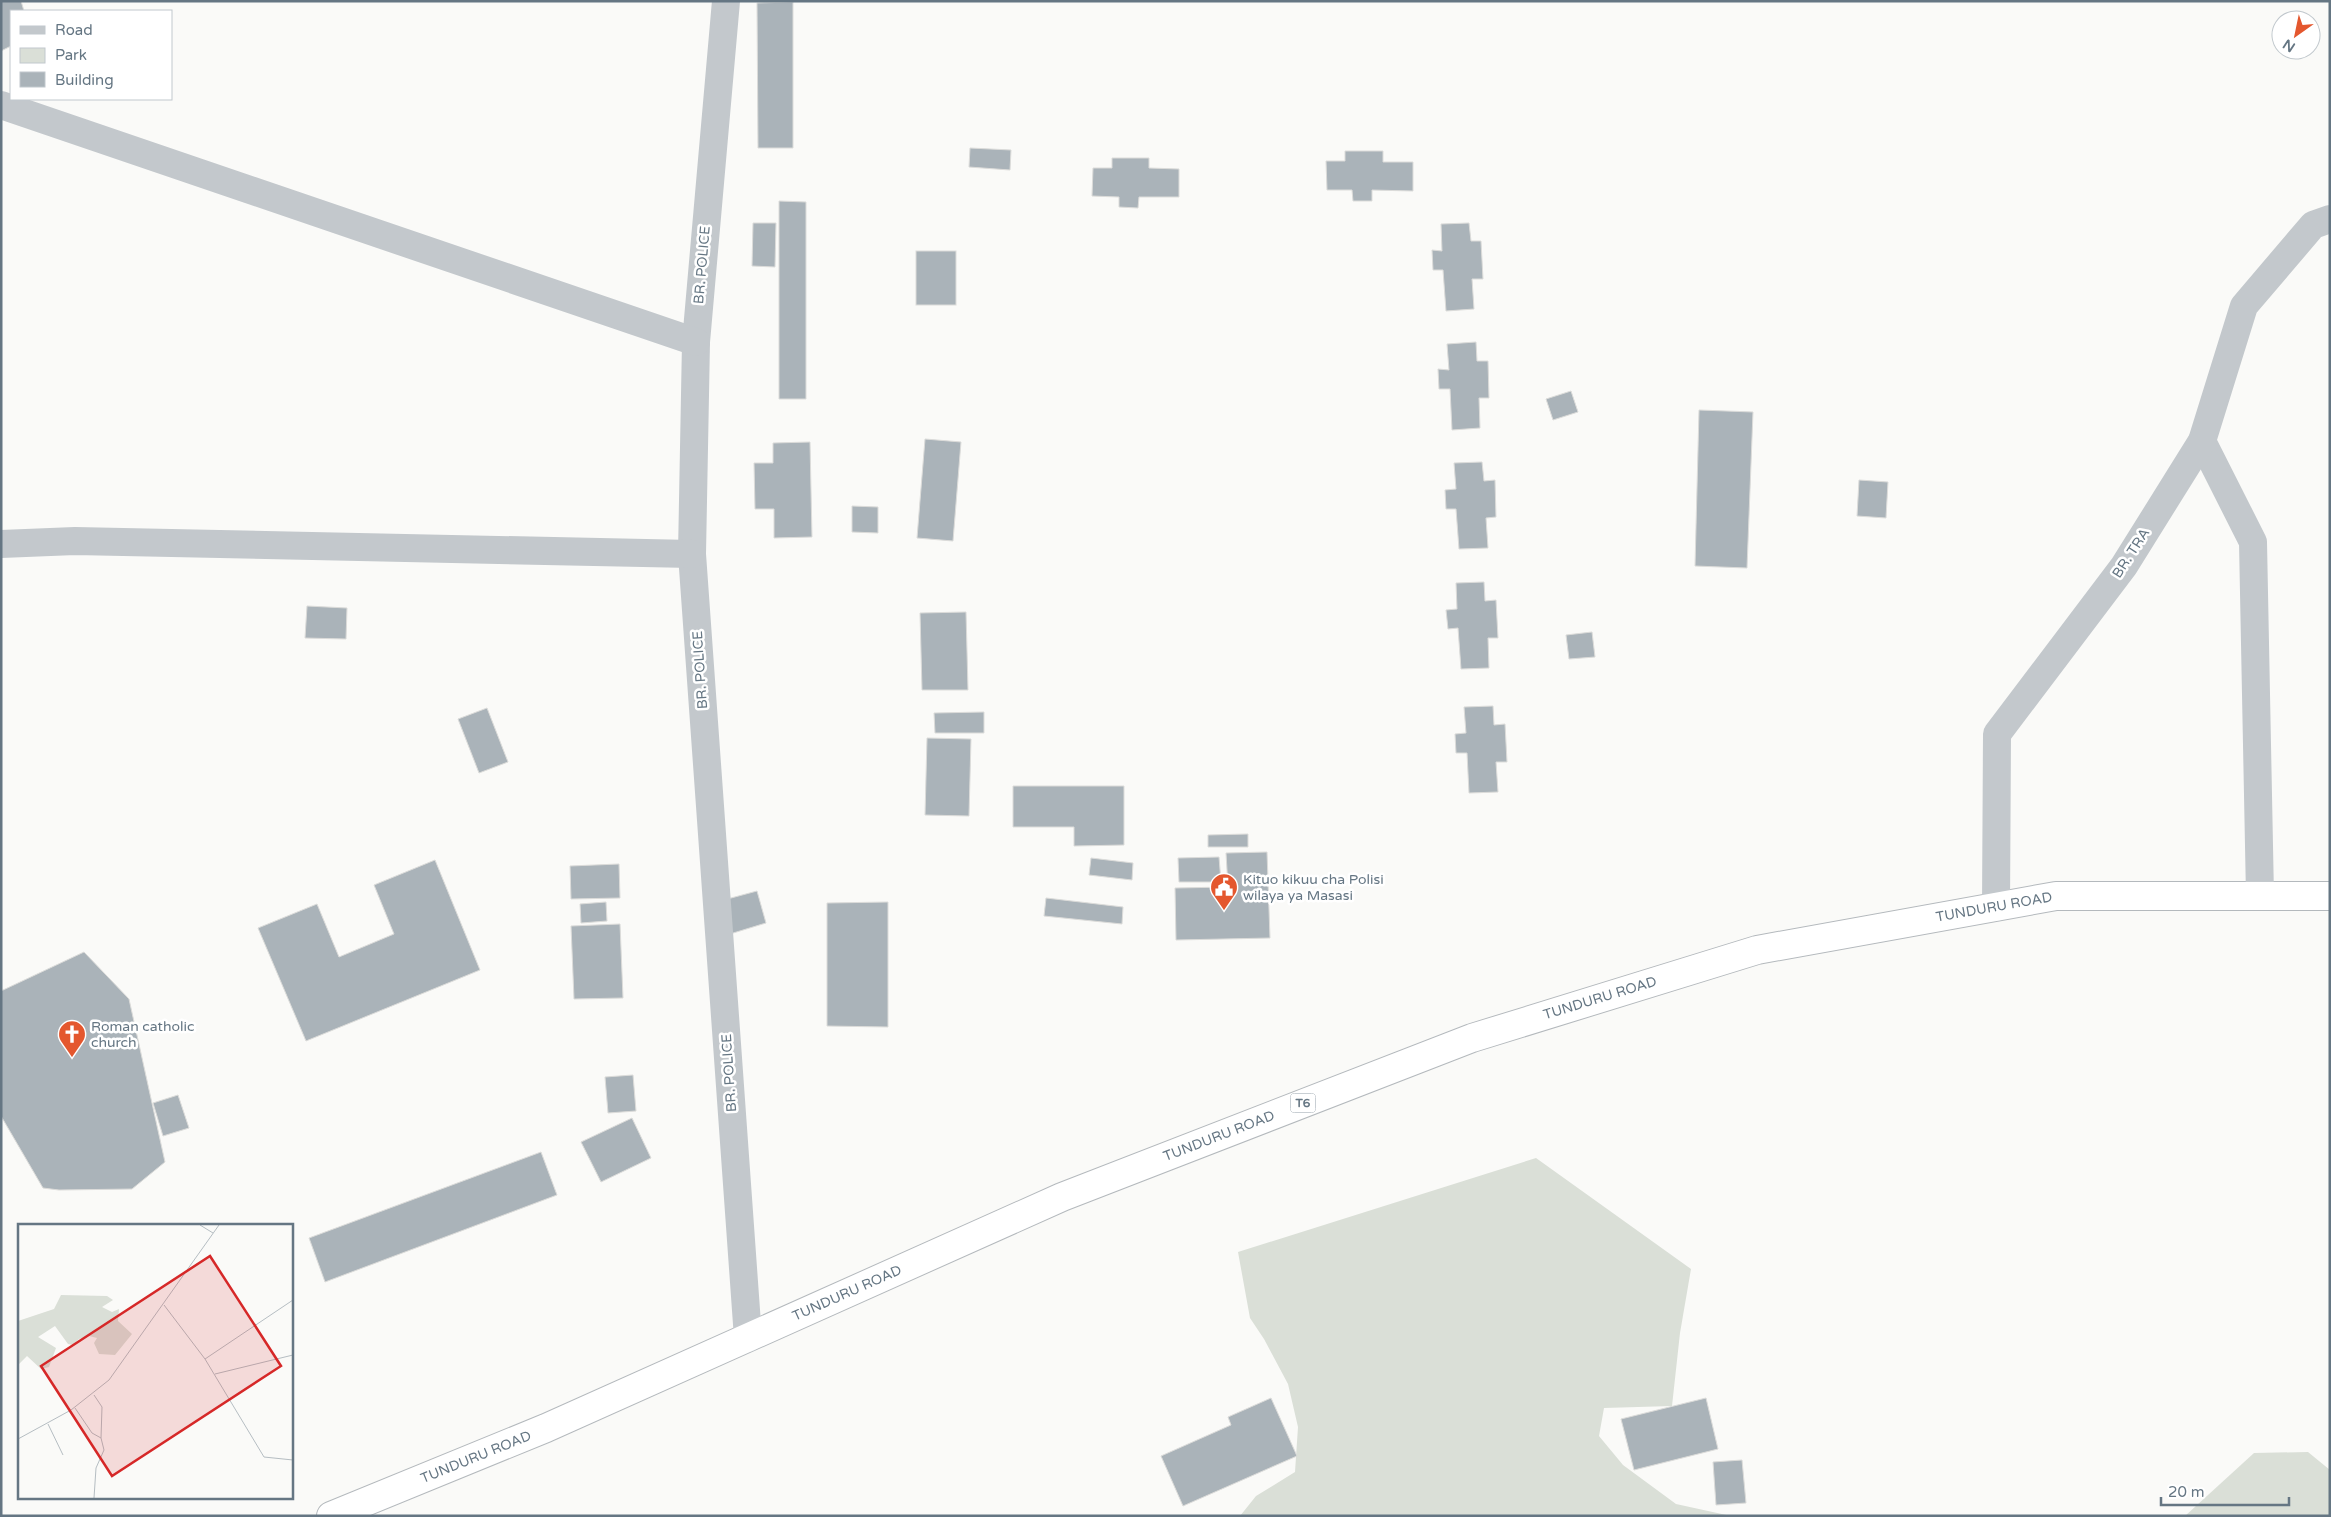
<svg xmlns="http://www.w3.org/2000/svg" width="2331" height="1517" font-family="'Varela Round',sans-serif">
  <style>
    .green { fill: #dadfd7 }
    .building { fill: #aab3b9; stroke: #dcdcda }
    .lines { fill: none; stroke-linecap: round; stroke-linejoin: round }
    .highway-casing { stroke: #b4b9bd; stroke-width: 30 }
    .street { stroke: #c3c8cc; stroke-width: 28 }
    .highway { stroke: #fff; stroke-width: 28 }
    .labels { text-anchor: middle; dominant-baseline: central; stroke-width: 5; stroke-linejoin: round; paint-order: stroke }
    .shield { fill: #fff; stroke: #939fa8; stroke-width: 1 }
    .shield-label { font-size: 12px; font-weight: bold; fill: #657683 }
    .street-label { font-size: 14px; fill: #657683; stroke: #fff }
    .poi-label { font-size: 14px; fill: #657683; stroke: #fff; text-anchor: start }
    .inset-road { fill: none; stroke: #b5bdc2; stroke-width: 1 }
    .view { fill: #d62828; fill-opacity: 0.15; stroke: #d62828; stroke-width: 2.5 }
    .inset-edge { fill: none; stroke: #657683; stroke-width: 2.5 }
  </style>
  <rect width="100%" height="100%" fill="#fafaf8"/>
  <g class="green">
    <path d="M1536 1158 1691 1269 1680 1333 1672 1406 1604 1408 1599 1436 1623 1465 1676 1504 1731 1516H1240L1256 1496 1295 1472 1298 1427 1288 1384 1264 1339 1250 1318 1238 1252Z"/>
    <path d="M2308 1452 2330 1470V1516H2185L2254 1453Z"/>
  </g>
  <g class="building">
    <path d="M1 1H21L24 11H11V46L1 51Z"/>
    <path d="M793 2V148H758L757 3Z"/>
    <path d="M970 148 1011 150 1010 170 969 167Z"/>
    <path d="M1345 151H1383V162H1413V191L1372 190V201H1353L1352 190H1327L1326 161H1345Z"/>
    <path d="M1112 158H1149V168L1179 169V197H1139L1138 208 1119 207V197L1092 196 1093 168H1112Z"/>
    <path d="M779 201 806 202V399H779Z"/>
    <path d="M753 223H776L775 267 752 266Z"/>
    <path d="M1469 223 1471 241H1481L1483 279H1472L1474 309 1446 311 1443 270H1433L1432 250 1442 251 1441 224Z"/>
    <rect x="916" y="251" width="40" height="54"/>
    <path d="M1476 342 1477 361H1488L1489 398H1479L1480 428 1452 430 1450 389H1439L1438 369 1449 370 1447 344Z"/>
    <path d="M1571 391 1578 412 1553 420 1546 399Z"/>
    <path d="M1699 410 1753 412 1747 568 1695 566Z"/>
    <path d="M925 439 961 442 953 541 917 538Z"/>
    <path d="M810 442 812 537 774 538V509H755L754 463H773V443Z"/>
    <path d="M1482 462 1484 481 1495 480 1496 517 1486 518 1488 548 1459 549 1456 509H1446L1445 490 1456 489 1454 463Z"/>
    <path d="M1859 480 1888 482 1886 518 1857 516Z"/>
    <path d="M852 506 878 507V533L852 532Z"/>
    <path d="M1484 582 1485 601 1496 600 1498 638H1488L1489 668 1461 669 1458 628 1448 629 1446 610 1457 609 1456 583Z"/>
    <path d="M307 606 347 608 346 639 305 638Z"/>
    <path d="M966 612 968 690H922L920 613Z"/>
    <path d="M1592 632 1595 657 1569 659 1566 635Z"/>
    <path d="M1493 706 1494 725 1505 724 1507 762H1496L1498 792 1469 793 1467 753H1456L1455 734 1466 733 1464 707Z"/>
    <path d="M487 708 508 762 479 773 458 719Z"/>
    <path d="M984 712V733H935L934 713Z"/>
    <path d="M927 738 971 739 969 816 925 815Z"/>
    <path d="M1013 786H1124V845L1074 846V827H1013Z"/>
    <path d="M1248 834V847H1208V835Z"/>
    <path d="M1267 852 1270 938 1176 940 1175 888 1228 887 1226 853Z"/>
    <path d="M1219 857 1221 882H1179L1178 858Z"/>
    <path d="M1091 858 1133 863 1132 880 1089 875Z"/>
    <path d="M435 860 480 970 306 1041 258 928 317 904 339 957 394 934 374 885Z"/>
    <path d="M619 864 620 898 571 899 570 866Z"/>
    <path d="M757 891 766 923 730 934 720 901Z"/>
    <path d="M1046 898 1123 907 1122 924 1044 916Z"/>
    <path d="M606 902 607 921 581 923 580 904Z"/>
    <path d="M888 902V1027L827 1026V903Z"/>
    <path d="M620 924 623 998 574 999 571 926Z"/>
    <path d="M84 952 129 999 165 1162 132 1189 59 1190 43 1188 1 1116V991Z"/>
    <path d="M633 1075 636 1111 608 1113 605 1077Z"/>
    <path d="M178 1095 189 1128 163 1136 153 1103Z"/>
    <path d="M632 1118 651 1158 601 1182 581 1142Z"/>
    <path d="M541 1152 557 1195 325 1282 309 1238Z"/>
    <path d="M1271 1398 1297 1456 1183 1506 1161 1456 1231 1425 1228 1417Z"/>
    <path d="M1706 1398 1718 1449 1634 1470 1621 1419Z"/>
    <path d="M1742 1460 1746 1503 1716 1505 1713 1462Z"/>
  </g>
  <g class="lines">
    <g class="highway-casing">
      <path id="highway" d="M331 1516 546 1428 1062 1197 1472 1038 1757 950 2056 896H2330"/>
    </g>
    <g class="street">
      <path d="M726 1 696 342 692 554 748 1338"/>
      <path d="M1 105 696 342"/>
      <path d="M2202 441 2253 542 2260 896"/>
      <path d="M1 544 75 541 692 554"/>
      <path d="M1996 907 1997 734 2124 566 2202 441 2244 306 2313 225 2330 219"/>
    </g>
    <use href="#highway" class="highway"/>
  </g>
  <defs>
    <g id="civic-pin" transform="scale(1.4375)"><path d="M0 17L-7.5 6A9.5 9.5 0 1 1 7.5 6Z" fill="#e4572e" stroke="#fff"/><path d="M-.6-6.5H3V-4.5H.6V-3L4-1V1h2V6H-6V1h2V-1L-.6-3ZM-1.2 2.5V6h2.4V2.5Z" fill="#fff"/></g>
    <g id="church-pin" transform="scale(1.4375)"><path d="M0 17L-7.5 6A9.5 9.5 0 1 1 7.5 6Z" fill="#e4572e" stroke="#fff"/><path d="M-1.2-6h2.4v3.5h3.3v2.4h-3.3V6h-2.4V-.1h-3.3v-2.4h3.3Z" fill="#fff"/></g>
  </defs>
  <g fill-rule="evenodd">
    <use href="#civic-pin" x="1224" y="887"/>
    <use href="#church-pin" x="72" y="1034"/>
  </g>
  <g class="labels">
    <rect class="shield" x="1290.5" y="1093.5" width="25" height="19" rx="4"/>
    <g class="shield-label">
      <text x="1303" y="1103">T6</text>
    </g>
    <g class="street-label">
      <text transform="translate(702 265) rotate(-85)">BR. POLICE</text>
      <text transform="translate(2131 553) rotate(-57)">BR. TRA</text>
      <text transform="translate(700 670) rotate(-94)">BR. POLICE</text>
      <text transform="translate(1994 907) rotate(-10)">TUNDURU ROAD</text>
      <text transform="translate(1600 998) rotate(-17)">TUNDURU ROAD</text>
      <text transform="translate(729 1073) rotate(-94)">BR. POLICE</text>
      <text transform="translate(1219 1136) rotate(-21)">TUNDURU ROAD</text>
      <text transform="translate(847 1293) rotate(-24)">TUNDURU ROAD</text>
      <text transform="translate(476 1457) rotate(-22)">TUNDURU ROAD</text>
    </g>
    <g class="poi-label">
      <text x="1243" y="879">Kituo kikuu cha Polisi<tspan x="1243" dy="16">wilaya ya Masasi</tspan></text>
      <text x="91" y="1026">Roman catholic<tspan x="91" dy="16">church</tspan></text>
    </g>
  </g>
  <g transform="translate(18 1224)">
    <rect width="275" height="275" fill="#fafaf8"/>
    <path d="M43 71 89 72 95 76 84 83 94 88 101 85 100 97 114 110 97 131 81 130 76 119 79 114 71 112 61 115 55 121 50 120 37 102 20 113 38 124 31 143 23 145 9 132 0 141V97L36 85Z" fill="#dadfd7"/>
    <path class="inset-road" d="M182 1 195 9M146 81 187 135 246 233 275 236M187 135 275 76M197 150 275 131M57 184 74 209 83 214M30 200 45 231M0 215 53 186 91 156 201 1M76 274 78 244 86 226 83 214 84 183 76 171"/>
    <path class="view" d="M192 32 263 142 94 252 23 142Z"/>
    <rect width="275" height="275" class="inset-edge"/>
  </g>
  <rect width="2331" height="1517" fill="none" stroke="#657683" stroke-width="5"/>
  <rect x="10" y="10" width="162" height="90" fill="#ffffff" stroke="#c1c8cd"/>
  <rect x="20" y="26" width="25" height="8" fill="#c3c8cc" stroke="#c1c8cd"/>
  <text x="55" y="35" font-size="15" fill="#657683">Road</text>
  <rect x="20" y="48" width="25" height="15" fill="#dadfd7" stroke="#c1c8cd"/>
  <text x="55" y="60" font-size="15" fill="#657683">Park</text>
  <rect x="20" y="72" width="25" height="15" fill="#aab3b9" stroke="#c1c8cd"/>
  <text x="55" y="85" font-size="15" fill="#657683">Building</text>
  <g transform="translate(2296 35) rotate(213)"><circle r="24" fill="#ffffff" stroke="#c1c8cd"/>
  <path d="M0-4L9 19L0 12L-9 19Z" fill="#e4572e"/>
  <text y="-8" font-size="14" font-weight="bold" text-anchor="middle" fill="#657683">N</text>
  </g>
  <path d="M2161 1497v8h128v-8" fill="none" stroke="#657683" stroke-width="2.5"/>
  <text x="2168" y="1497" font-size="15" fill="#657683" stroke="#ffffff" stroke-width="4" paint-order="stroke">20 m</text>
</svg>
